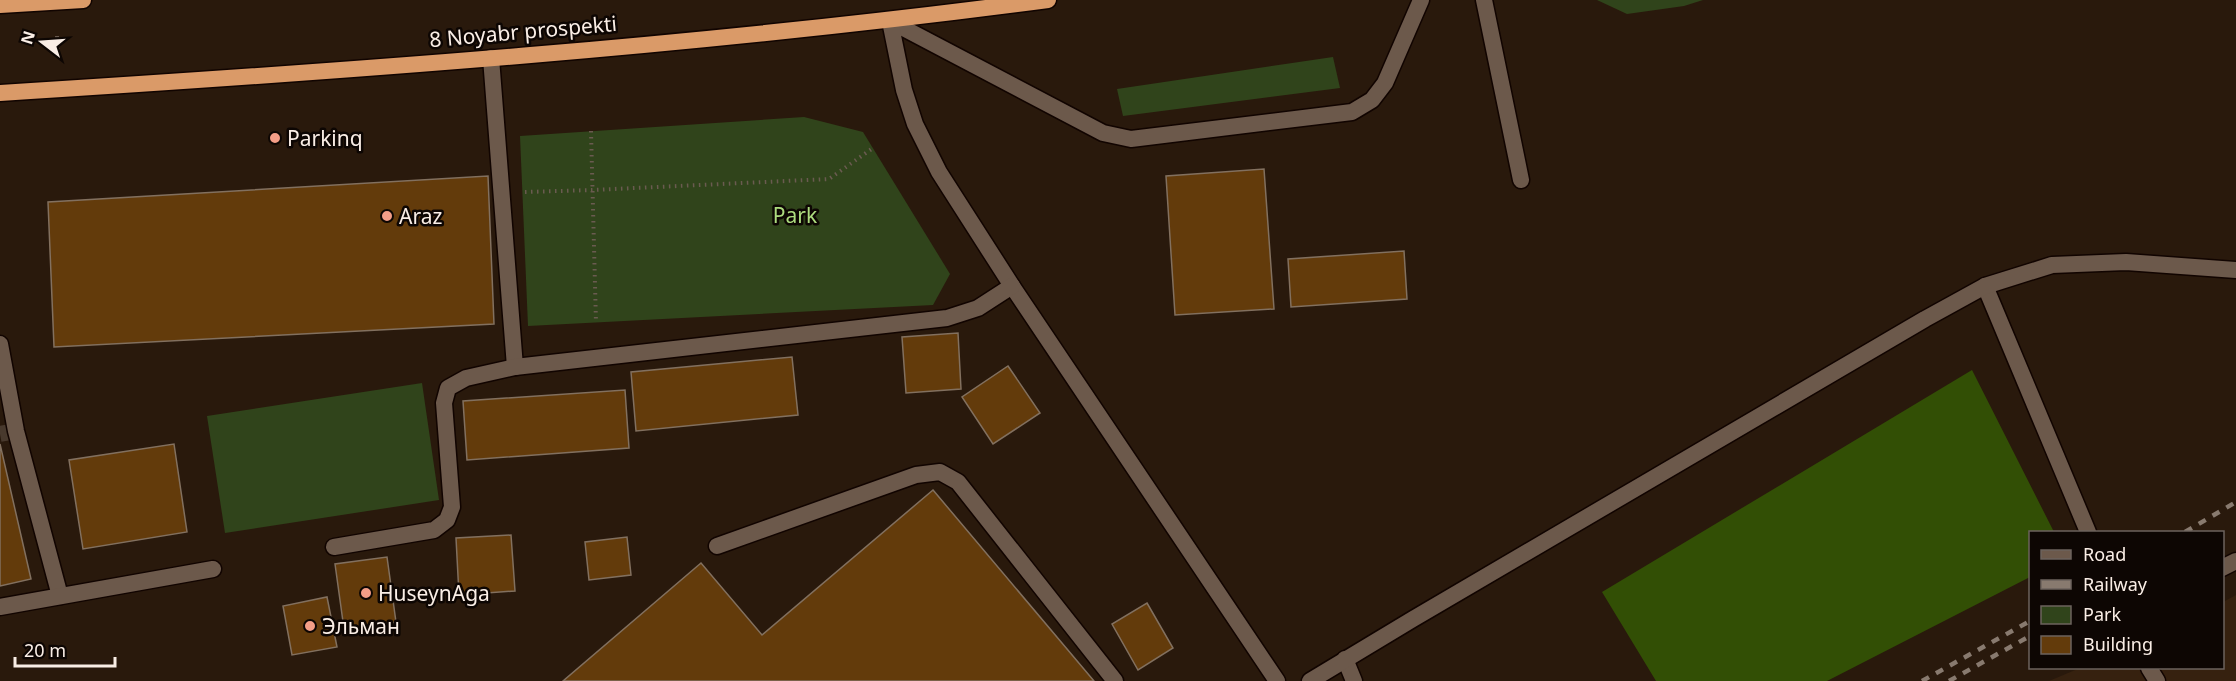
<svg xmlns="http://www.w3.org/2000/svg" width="2236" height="681" font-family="'Noto Sans',sans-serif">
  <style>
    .built { fill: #36210f }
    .green { fill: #30441b }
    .forest { fill: #324f05 }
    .building { fill: #633b0b; stroke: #82705f; stroke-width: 1.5 }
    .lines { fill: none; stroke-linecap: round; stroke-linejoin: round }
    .minor-tunnel { stroke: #48392d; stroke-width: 16; stroke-dasharray: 16 8; stroke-linecap: butt }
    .service-casing { stroke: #110400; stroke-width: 19 }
    .minor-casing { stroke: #110400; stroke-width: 19 }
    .trunk-casing { stroke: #110400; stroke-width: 19 }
    .path { stroke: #6a5b50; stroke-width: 4; stroke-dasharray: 1.5 4.5; stroke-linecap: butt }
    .service { stroke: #6c594b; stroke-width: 16 }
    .minor { stroke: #6c594b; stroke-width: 16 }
    .trunk { stroke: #da9a68; stroke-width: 16 }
    .rail { stroke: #887a6f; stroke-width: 4.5; stroke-dasharray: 8 8; stroke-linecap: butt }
    .poi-dot { fill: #f49e87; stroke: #0d0603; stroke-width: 2 }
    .labels { text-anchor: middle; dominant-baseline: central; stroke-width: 5; stroke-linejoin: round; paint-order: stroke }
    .street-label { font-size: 21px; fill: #faeee6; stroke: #0d0603 }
    .poi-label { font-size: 21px; fill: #faeee6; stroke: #0d0603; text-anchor: start }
    .park-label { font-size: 21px; fill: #addc7e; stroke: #0d0603 }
  </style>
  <rect width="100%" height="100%" fill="#29190c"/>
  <path class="built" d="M2236 595V681H2049L2080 668H2222L2223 602Z"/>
  <g class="green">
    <path d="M1597 0H1703L1684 6 1627 14Z"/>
    <path d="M1333 57 1340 88 1123 116 1117 89Z"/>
    <path d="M804 117 863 132 950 274 933 305 528 326 520 136Z"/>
    <path d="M422 383 439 500 225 533 207 416Z"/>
  </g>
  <path class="forest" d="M1972 370 2054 532H2030V577L1827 681H1656L1602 592Z"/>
  <g class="building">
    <path d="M1264 169 1274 309 1175 315 1166 176Z"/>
    <path d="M488 176 494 324 54 347 48 202Z"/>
    <path d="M1404 251 1407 299 1291 307 1288 259Z"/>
    <path d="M958 333 961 389 906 393 902 337Z"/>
    <path d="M792 357 798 415 636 431 631 372Z"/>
    <path d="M1008 366 1040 413 993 444 962 397Z"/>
    <path d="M625 390 629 448 467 460 463 401Z"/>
    <path d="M0 444 31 579 0 586Z"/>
    <path d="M174 444 187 532 83 549 69 460Z"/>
    <path d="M933 490 1094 681H563L701 563 762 635Z"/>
    <path d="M511 535 515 591 459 595 456 538Z"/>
    <path d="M627 537 631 575 589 580 585 542Z"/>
    <path d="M387 557 396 622 344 629 335 564Z"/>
    <path d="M327 597 337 647 292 655 283 606Z"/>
    <path d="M1147 603 1173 648 1138 670 1112 624Z"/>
  </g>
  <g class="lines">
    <path class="minor-tunnel" d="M0 434 16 431"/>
    <g class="service-casing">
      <g id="service">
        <path d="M1484 0 1521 180"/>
        <path d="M890 21 1103 133 1131 139 1352 112 1372 100 1385 83 1421 0"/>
        <path d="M1985 286 2088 532"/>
        <path d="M717 546 916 475 940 472 958 482 1115 681"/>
        <path d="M2222 568 2236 561"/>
        <path d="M1345 659 1354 681"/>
        <path d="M2149 668 2157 681"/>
      </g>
    </g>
    <g class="minor-casing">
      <g id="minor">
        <path d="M890 21 904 90 915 124 939 172 1012 286 1277 681"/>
        <path d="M491 58 515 367"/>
        <path d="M0 344 16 431 60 596"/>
        <path d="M334 547 434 530 447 520 452 507 444 403 448 388 466 378 515 367 947 318 978 308 1012 286"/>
        <path d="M0 607 213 569"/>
        <path d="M1310 681 1413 619 1925 319 1985 286 2052 265 2126 262 2236 270"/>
      </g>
    </g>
    <g class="trunk-casing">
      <g id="trunk">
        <path d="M0 5 83 0"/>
        <path d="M0 93C350 71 700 46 1048 0"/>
      </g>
    </g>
    <g class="path">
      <path d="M57 36 58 59"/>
      <path d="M591 131 596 323"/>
      <path d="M525 192 592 190 829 179 873 148"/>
    </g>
    <use href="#service" class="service"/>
    <use href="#minor" class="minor"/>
    <use href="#trunk" class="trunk"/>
    <g class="rail">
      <path d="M2185 532 2236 502"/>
      <path d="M1922 681 2030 621"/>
      <path d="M1949 681 2030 636"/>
    </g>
  </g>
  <g class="poi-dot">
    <circle cx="275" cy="138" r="6"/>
    <circle cx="387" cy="216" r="6"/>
    <circle cx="366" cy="593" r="6"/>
    <circle cx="310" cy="626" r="6"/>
  </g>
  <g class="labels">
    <g class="street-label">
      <text transform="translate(523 31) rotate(-5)">8 Noyabr prospekti</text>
    </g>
    <g class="poi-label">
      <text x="287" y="138">Parkinq</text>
      <text x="399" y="216">Araz</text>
      <text x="378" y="593">HuseynAga</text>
      <text x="322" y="626">Эльман</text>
    </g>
    <g class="park-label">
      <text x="795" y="215">Park</text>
    </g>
  </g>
  <rect x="2029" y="531" width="195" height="138" fill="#0d0603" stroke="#6c635e" stroke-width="1.5"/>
  <rect x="2041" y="550" width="30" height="9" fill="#6c594b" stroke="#6c635e" stroke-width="1.5"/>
  <text x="2083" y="561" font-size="18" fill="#faeee6">Road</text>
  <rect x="2041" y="580" width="30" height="9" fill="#887a6f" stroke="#6c635e" stroke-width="1.5"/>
  <text x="2083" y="591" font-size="18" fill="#faeee6">Railway</text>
  <rect x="2041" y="606" width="30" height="18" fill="#30441b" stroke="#6c635e" stroke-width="1.5"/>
  <text x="2083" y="621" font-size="18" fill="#faeee6">Park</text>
  <rect x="2041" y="636" width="30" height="18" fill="#633b0b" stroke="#6c635e" stroke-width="1.5"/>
  <text x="2083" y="651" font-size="18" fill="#faeee6">Building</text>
  <g transform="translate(42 42) rotate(287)" stroke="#0d0603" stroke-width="4.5" paint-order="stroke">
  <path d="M0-4.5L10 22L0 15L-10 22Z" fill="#faeee6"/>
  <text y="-9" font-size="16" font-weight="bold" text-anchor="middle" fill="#faeee6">N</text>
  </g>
  <path d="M15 657v9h100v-9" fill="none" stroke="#faeee6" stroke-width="3"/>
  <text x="24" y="657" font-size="18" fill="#faeee6" stroke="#0d0603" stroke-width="4.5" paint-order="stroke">20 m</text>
</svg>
